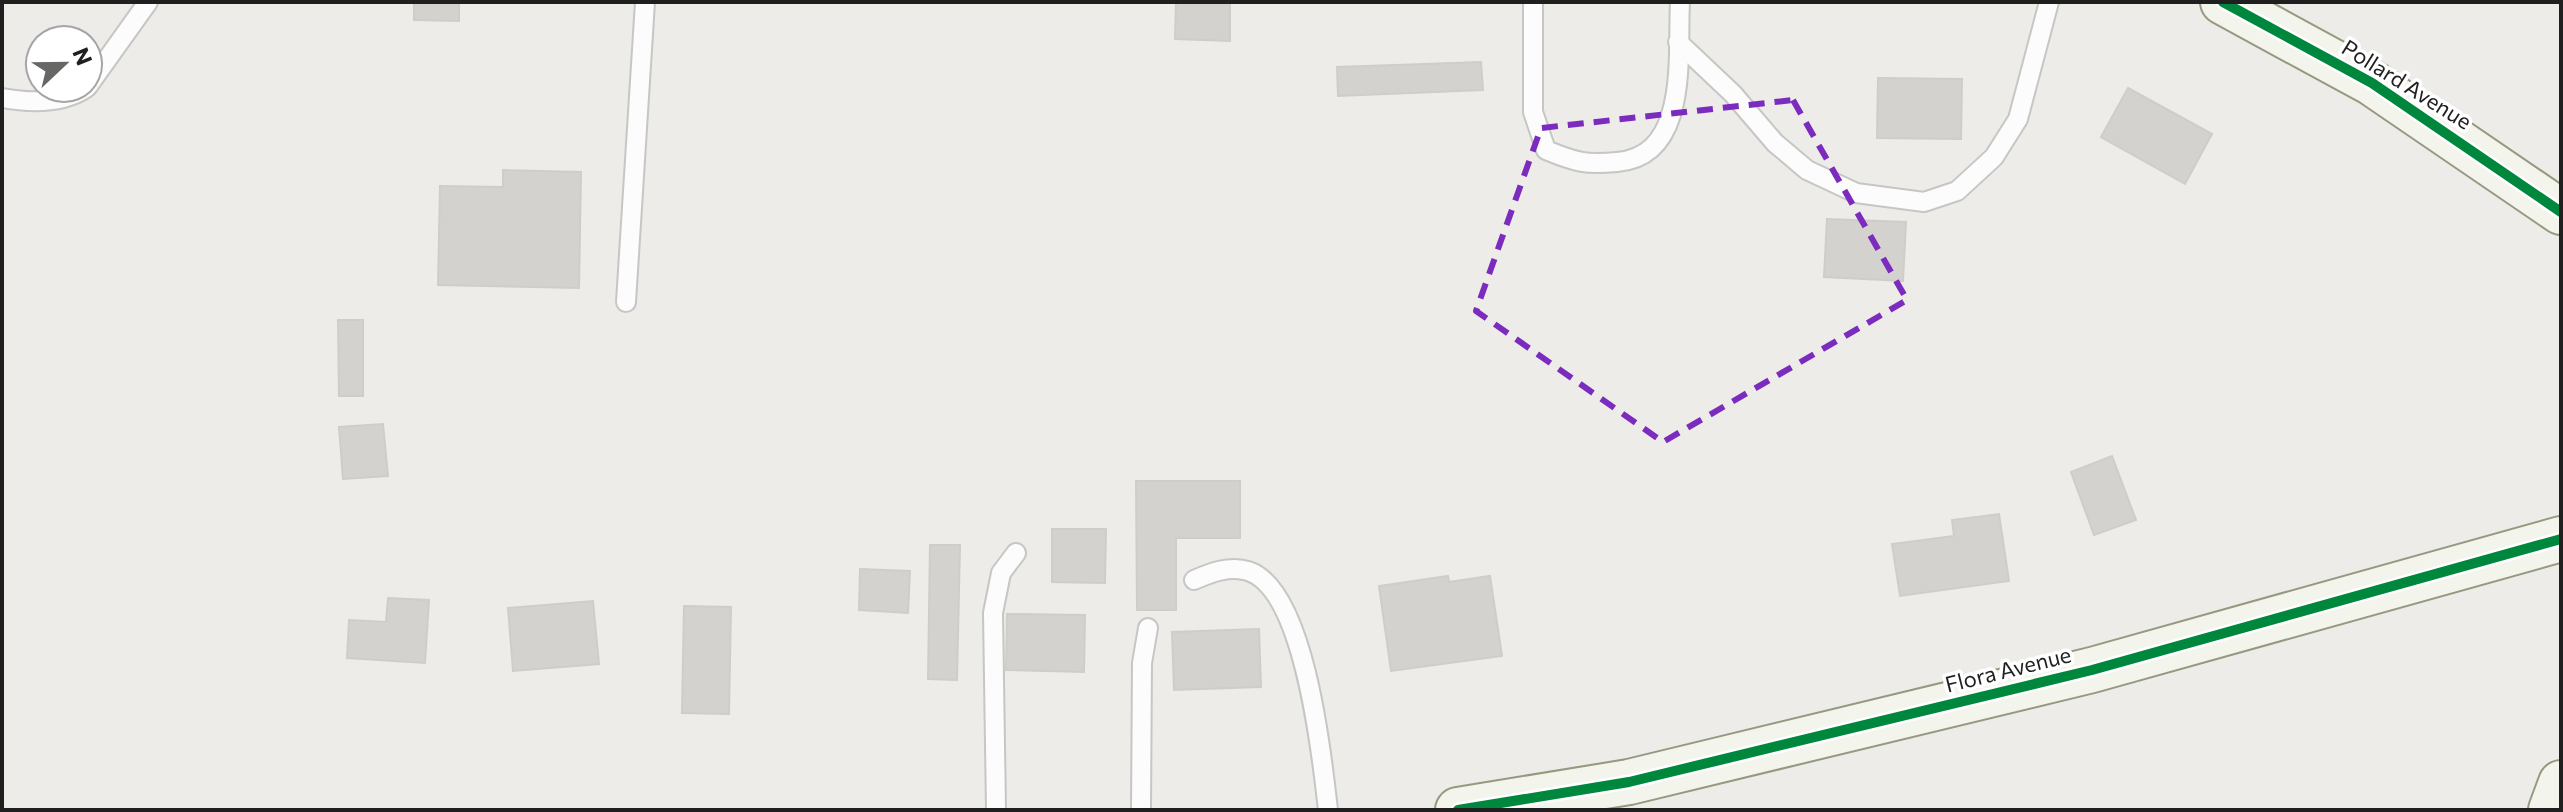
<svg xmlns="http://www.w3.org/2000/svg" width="2563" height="812" font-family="Commissioner,sans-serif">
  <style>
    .building { fill: #d4d2cf; stroke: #d0cdc9; stroke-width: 2 }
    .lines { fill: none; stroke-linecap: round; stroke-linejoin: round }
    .lane-casing { stroke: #c6c6c4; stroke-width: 22 }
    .secondary-casing { stroke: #969880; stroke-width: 48 }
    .lane { stroke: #fcfcfc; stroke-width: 18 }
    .secondary { stroke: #f3f4eb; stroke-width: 44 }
    .cycleway-casing { stroke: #fff; stroke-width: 15 }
    .cycleway { stroke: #00873e; stroke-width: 10 }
    .marked { fill: none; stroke: #7b2cbf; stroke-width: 6; stroke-dasharray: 16 10; stroke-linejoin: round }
    .labels { text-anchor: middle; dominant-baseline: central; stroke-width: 7; stroke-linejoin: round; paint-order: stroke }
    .street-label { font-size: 22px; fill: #1f1f1f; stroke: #fff }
  </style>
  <rect width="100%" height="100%" fill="#edece8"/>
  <g class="building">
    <path d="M414 2H459V21L414 20Z"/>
    <path d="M1176 2H1230V41L1175 39Z"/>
    <path d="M1481 62 1483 90 1338 96 1337 67Z"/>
    <path d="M1878 78 1962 79 1961 139 1877 138Z"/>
    <path d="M2128 88 2212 134 2185 184 2101 137Z"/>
    <path d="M503 170 581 172 579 288 438 285 440 186 503 187Z"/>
    <path d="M1827 219 1906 222 1903 281 1824 277Z"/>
    <path d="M338 320H363V396H339Z"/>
    <path d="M383 424 388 476 343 479 339 427Z"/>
    <path d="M2112 456 2136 520 2094 535 2071 472Z"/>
    <path d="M1136 481H1240V538H1176V610H1137Z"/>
    <path d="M1999 514 2009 581 1900 596 1892 544 1954 536 1952 520Z"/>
    <path d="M1052 529H1106L1105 583 1052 582Z"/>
    <path d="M930 545H960L957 680 928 679Z"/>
    <path d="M860 569 910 571 908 613 859 610Z"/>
    <path d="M1448 576 1449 582 1490 576 1502 656 1391 671 1379 586Z"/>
    <path d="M388 598 429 600 425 663 347 658 349 620 386 622Z"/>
    <path d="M593 601 599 664 513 671 508 608Z"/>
    <path d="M684 606 731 607 729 714 682 713Z"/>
    <path d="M1007 614 1085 615 1084 672 1006 670Z"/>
    <path d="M1259 629 1261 687 1174 690 1172 632Z"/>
  </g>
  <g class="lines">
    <g class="lane-casing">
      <g id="lane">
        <path d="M1533 2V112L1546 150C1575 162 1585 165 1617 162 1690 156 1677 55 1680 2"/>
        <path d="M1678 42 1733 94 1775 143 1807 170 1856 193 1924 202 1957 191 1994 157 2018 119 2049 2"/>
        <path d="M88 86 148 2"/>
        <path d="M2 98C30 103 62 104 86 88"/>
        <path d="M626 302 645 2"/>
        <path d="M1194 580C1210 573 1230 565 1248 571 1305 589 1322 757 1328 810"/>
        <path d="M996 810 993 613 1001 573 1016 553"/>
        <path d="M1141 810 1142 663 1148 628"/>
      </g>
    </g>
    <g class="secondary-casing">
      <g id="secondary">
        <path d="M2223 2 2372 83 2561 212"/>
        <path d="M1458 810 1629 782 2092 670 2561 539"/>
        <path d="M2551 810 2561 783"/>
      </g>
    </g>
    <use href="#lane" class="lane"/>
    <use href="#secondary" class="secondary"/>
    <g class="cycleway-casing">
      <g id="cycleway">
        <path d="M2223 2 2372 83 2561 212"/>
        <path d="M1458 810 1629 782 2092 670 2561 539"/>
      </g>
    </g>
    <use href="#cycleway" class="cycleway"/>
  </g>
  <path class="marked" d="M1793 100 1907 300 1663 442 1476 311 1541 128Z"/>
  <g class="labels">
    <g class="street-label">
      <text transform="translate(2407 84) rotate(32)">Pollard Avenue</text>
      <text transform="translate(2008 669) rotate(-14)">Flora Avenue</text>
    </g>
  </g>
  <rect width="2563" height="812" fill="none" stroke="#1f1f1f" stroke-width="8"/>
  <g transform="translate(64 64) rotate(68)"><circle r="38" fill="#ffffff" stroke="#a5a5a5" stroke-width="2"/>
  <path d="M0-6L14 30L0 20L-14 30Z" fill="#676765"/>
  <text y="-12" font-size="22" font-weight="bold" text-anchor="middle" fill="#1f1f1f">N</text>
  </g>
</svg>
